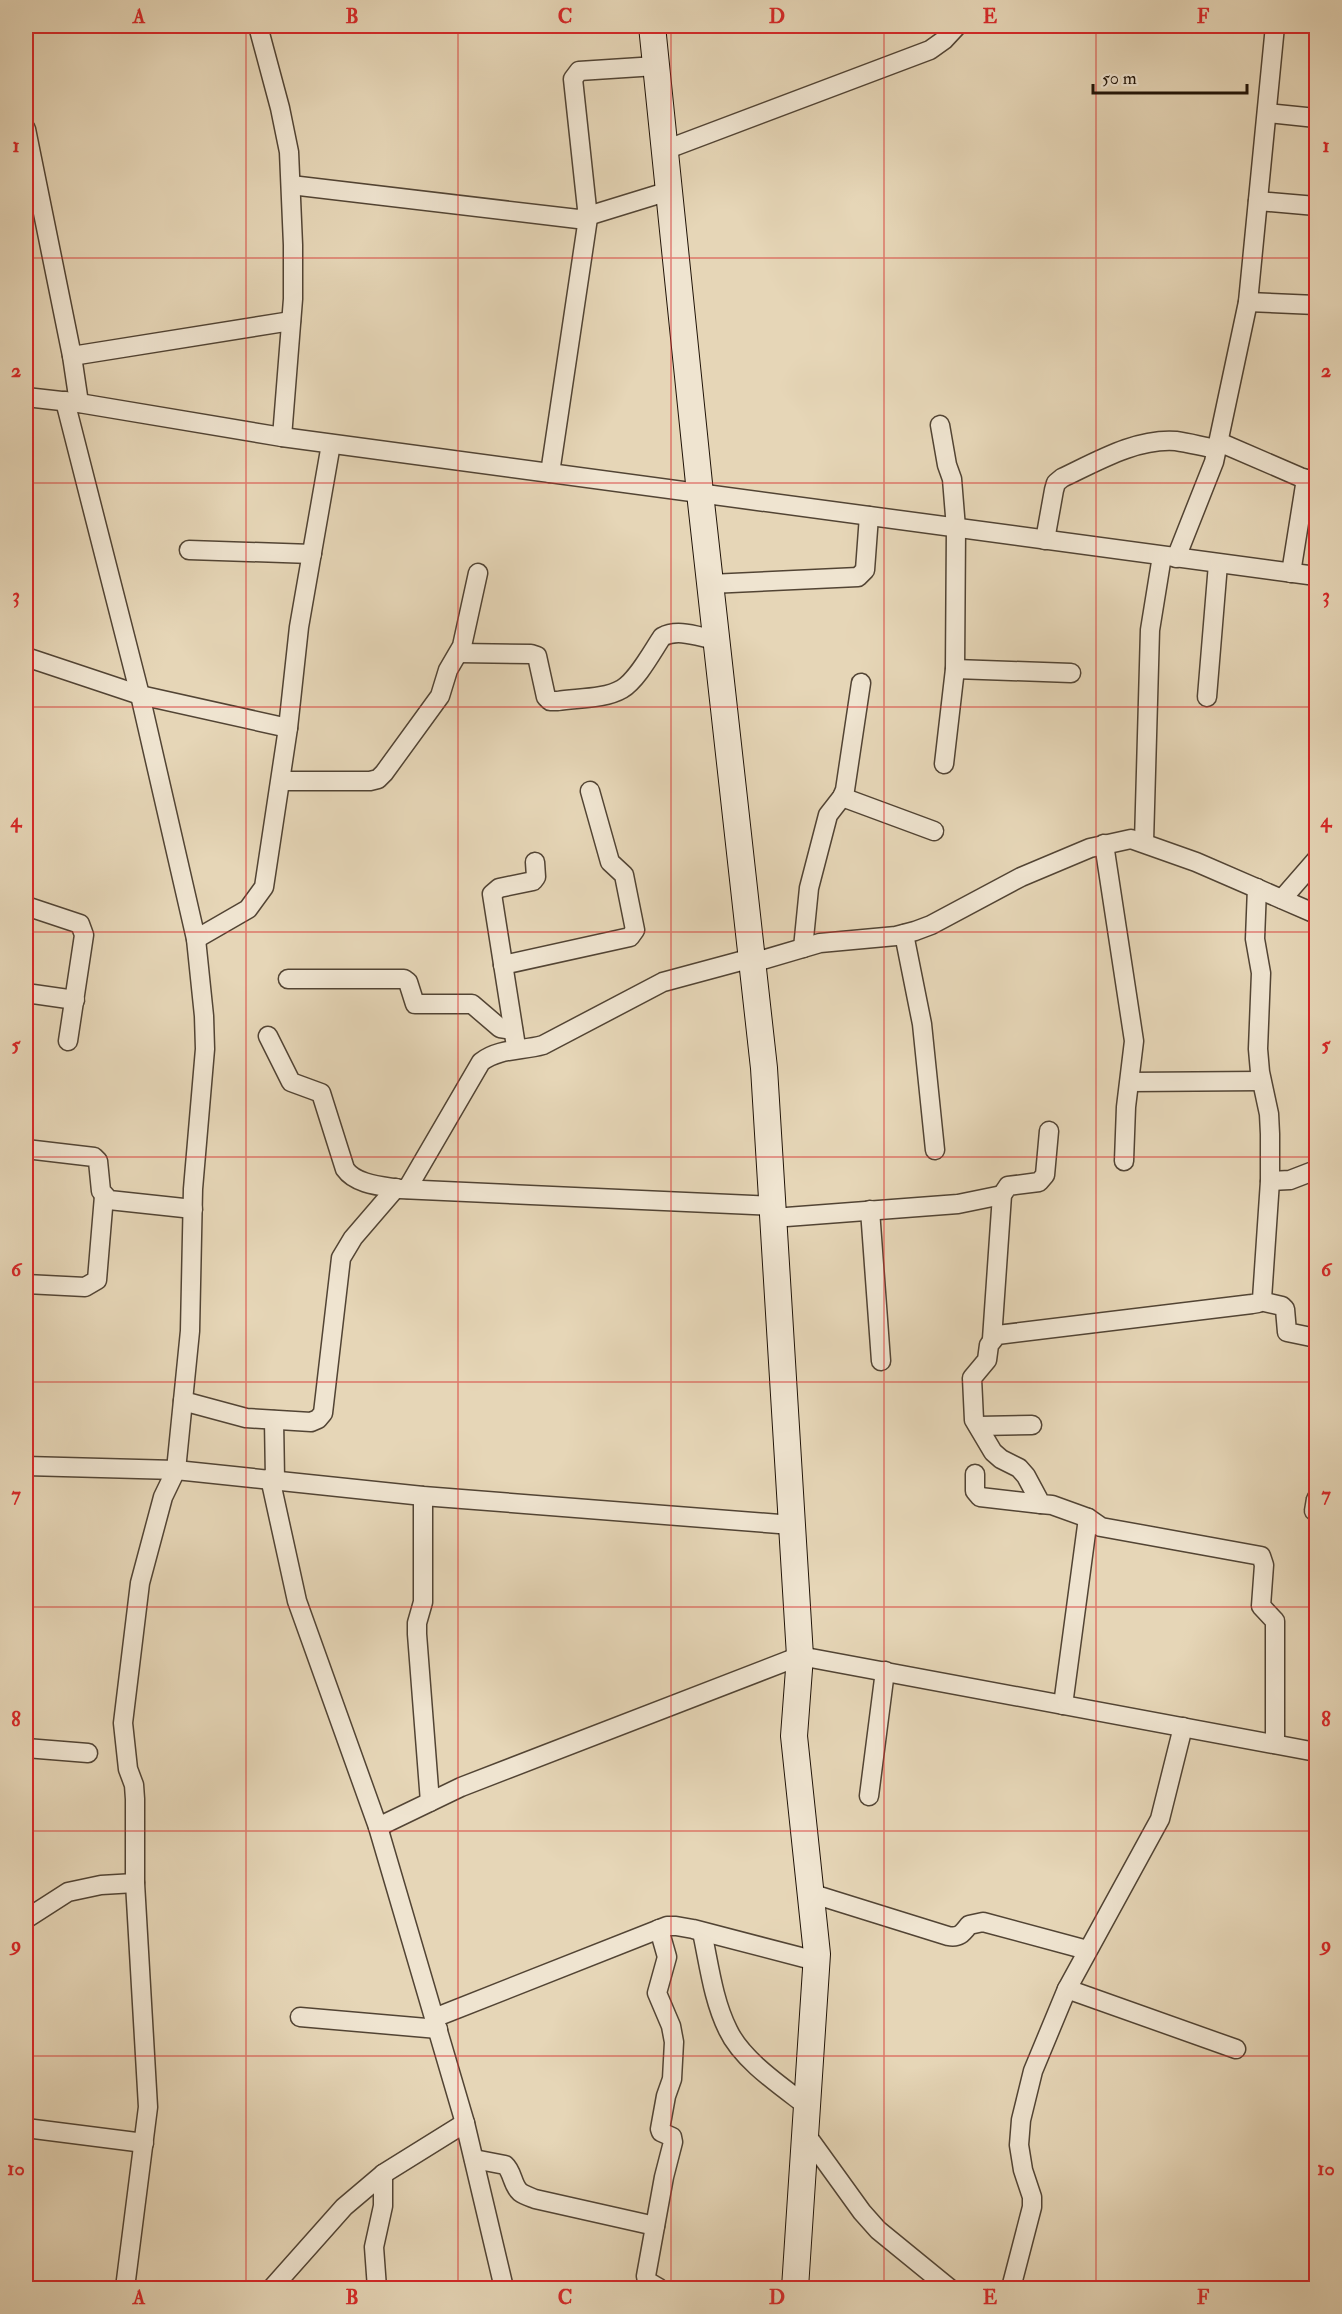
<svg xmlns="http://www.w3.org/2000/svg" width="1342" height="2314" font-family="'IM FELL Double Pica',serif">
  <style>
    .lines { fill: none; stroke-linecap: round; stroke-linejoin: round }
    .minor-casing { stroke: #524434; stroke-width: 21 }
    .secondary-casing { stroke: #211408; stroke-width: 28 }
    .minor { stroke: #efe4d0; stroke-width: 18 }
    .secondary { stroke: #efe4d0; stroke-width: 26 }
    .grid { fill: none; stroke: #d62828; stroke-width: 1.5; stroke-opacity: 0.55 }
    .neatline { fill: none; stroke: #d62828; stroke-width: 2 }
    .grid-label { font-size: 20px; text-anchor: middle; font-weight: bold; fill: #d62828 }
  </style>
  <rect width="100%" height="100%" fill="#e6d6b7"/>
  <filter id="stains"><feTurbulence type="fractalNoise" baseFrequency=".00333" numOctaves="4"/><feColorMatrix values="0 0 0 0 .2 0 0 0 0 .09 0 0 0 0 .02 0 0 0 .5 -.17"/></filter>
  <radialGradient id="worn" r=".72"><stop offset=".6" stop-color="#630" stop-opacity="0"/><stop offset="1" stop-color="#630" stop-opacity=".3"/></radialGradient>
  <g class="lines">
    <g class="minor-casing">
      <g id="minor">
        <path d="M258 26 280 108 289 152 293 245V299L282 437"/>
        <path d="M1267 113 1316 118"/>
        <path d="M26 129 72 356 79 403"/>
        <path d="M665 150 930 50 944 40 957 26"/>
        <path d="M291 185 578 219 669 191"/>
        <path d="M1258 201 1316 206"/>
        <path d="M1248 302 1316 305"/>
        <path d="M72 356 291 321"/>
        <path d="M26 397 79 403 282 437 1316 576"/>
        <path d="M65 401 140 695 196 939 204 1016 205 1049 193 1189 190 1331 176 1470 163 1497 140 1583 123 1723 128 1769 134 1785 135 1799V1883L148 2107 125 2288"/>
        <path d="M940 425 947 465 952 479 956 528 955 669 944 764"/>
        <path d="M1219 442 1300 477 1316 482"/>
        <path d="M550 473 588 218 573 79 579 71 656 66"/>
        <path d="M1045 540 1054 490 1056 483 1062 478C1096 462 1136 438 1176 441 1190 443 1204 447 1217 449"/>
        <path d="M189 550 312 554"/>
        <path d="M1176 558 1214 462 1248 302 1275 26"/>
        <path d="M1291 573 1306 479"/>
        <path d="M710 584 858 577 865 570 869 516"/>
        <path d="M459 653 531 654 537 656 546 697 550 701H558C577 698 605 699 622 689 637 680 652 652 662 637 678 628 699 637 716 640"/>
        <path d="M26 657 140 695 288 728"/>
        <path d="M955 669 1071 673"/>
        <path d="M1207 697 1218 564"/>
        <path d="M281 781H370L378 779 384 773 440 696 448 670 462 646 478 573"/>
        <path d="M842 797 934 831"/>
        <path d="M1144 842 1150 630 1162 556"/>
        <path d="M1104 844 1134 1041 1126 1107 1124 1161"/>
        <path d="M1257 888 1255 939 1261 973 1258 1049 1260 1072 1269 1114 1270 1134V1181L1262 1299 1258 1303 1252 1304 997 1335 989 1345 987 1360 972 1378 974 1420 993 1452 1001 1459 1019 1468 1026 1476 1041 1504 1052 1505 1088 1518 1101 1527 1261 1556 1264 1565 1261 1606 1275 1621V1744"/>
        <path d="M1282 899 1316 860"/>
        <path d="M26 906 80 924 84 935 68 1041"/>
        <path d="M904 934 922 1024 935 1150"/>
        <path d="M196 939 248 909 264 887 288 728 299 627 331 444"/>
        <path d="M803 948 809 888 828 815 842 797 845 790 861 683"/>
        <path d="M752 963 820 943 896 936 915 931 931 925 1021 877 1090 848 1131 839 1196 862 1316 914"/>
        <path d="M503 965 630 937 635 930 624 875 610 862 590 791"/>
        <path d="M288 979H404L408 982 415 1004H472L500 1028 513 1030"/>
        <path d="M26 993 75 1000"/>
        <path d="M268 1036 291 1082 321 1093 345 1169C356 1185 383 1186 400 1189L773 1206"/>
        <path d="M515 1040 492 894 499 888 533 881 536 877 535 862"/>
        <path d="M1130 1082 1261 1081"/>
        <path d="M26 1149 94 1157 98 1161 101 1191 109 1200 193 1209"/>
        <path d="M1270 1181 1290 1180 1316 1170"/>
        <path d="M407 1189 481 1062C499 1048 522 1051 543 1045L663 982 752 958"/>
        <path d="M870 1210 881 1361"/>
        <path d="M773 1218 958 1204 1002 1195"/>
        <path d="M26 1284 85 1287 97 1280 104 1196"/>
        <path d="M1260 1301 1282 1306 1285 1309 1287 1332 1316 1338"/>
        <path d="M992 1339 1002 1195 1008 1186 1039 1182 1045 1175 1049 1131"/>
        <path d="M183 1401 246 1418 311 1422 318 1419 323 1413 341 1258 353 1238 396 1188"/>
        <path d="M274 1420 275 1479"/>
        <path d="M979 1426 1032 1425"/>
        <path d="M26 1466 176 1470 423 1496 792 1525"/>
        <path d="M975 1474V1491L980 1497 1041 1504"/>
        <path d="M270 1478 297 1601 378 1827 465 2123 504 2288"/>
        <path d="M423 1496V1602L417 1623V1634L430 1802"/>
        <path d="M1314 1511 1316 1499"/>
        <path d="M1063 1705 1088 1518"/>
        <path d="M26 1748 88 1753"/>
        <path d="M869 1796 885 1671"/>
        <path d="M378 1827 461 1787 800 1656 1316 1752"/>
        <path d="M810 1893 948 1936C959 1938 962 1934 969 1925L983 1922 1087 1950"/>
        <path d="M26 1919 68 1892 101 1885 135 1883"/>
        <path d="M659 1929 667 1957 657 1993 671 2026 674 2042 672 2079 666 2096 660 2129 661 2132 672 2137 673 2142 664 2177 646 2276 647 2281 659 2288"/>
        <path d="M702 1932C709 1964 713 2000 728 2030 742 2060 781 2086 807 2106"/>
        <path d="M1067 1989 1236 2049"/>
        <path d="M300 2017 438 2029"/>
        <path d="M434 2018 667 1926H676L693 1929 816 1961"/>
        <path d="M26 2128 144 2143"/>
        <path d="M805 2133 862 2212 878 2230 949 2288"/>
        <path d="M474 2159 505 2165C513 2172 512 2185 520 2192 524 2195 530 2197 535 2199L655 2226"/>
        <path d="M272 2288 344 2207 383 2174 465 2123"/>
        <path d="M377 2288 374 2247 383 2206V2174"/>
        <path d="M1011 2288 1032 2207V2197L1023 2170 1019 2145 1021 2120 1033 2071 1067 1989 1160 1819 1183 1727"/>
      </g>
    </g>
    <g class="secondary-casing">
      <path id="secondary" d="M652 26 700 493 764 1068 800 1656 794 1736 817 1954 795 2288"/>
    </g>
    <use href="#minor" class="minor"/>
    <use href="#secondary" class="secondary"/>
  </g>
  <path class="grid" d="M246 26V2288M458 26V2288M671 26V2288M884 26V2288M1096 26V2288M26 258H1316M26 483H1316M26 707H1316M26 932H1316M26 1157H1316M26 1382H1316M26 1607H1316M26 1831H1316M26 2056H1316"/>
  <rect width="1342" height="2314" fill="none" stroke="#e6d6b7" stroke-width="66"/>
  <path d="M1093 84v9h154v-9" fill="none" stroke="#211408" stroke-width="3"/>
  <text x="1102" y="84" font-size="18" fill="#211408" stroke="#efe4d0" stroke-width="4.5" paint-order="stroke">50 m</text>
  <rect x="33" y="33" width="1276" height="2248" class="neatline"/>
  <g class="grid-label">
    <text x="139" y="23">A</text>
    <text x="352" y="23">B</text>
    <text x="565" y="23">C</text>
    <text x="777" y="23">D</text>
    <text x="990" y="23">E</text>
    <text x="1203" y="23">F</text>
    <text x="16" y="152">1</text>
    <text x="1326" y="152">1</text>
    <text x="16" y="377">2</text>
    <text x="1326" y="377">2</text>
    <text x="16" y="602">3</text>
    <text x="1326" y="602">3</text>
    <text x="16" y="827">4</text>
    <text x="1326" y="827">4</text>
    <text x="16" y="1051">5</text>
    <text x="1326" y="1051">5</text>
    <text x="16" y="1276">6</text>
    <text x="1326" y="1276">6</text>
    <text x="16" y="1501">7</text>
    <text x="1326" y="1501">7</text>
    <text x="16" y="1726">8</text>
    <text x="1326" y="1726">8</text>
    <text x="16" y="1951">9</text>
    <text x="1326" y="1951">9</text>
    <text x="16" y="2175">10</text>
    <text x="1326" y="2175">10</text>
    <text x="139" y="2304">A</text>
    <text x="352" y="2304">B</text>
    <text x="565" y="2304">C</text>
    <text x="777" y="2304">D</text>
    <text x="990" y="2304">E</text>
    <text x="1203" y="2304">F</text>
  </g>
  <rect width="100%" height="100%" filter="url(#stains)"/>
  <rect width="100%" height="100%" fill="url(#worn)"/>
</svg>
